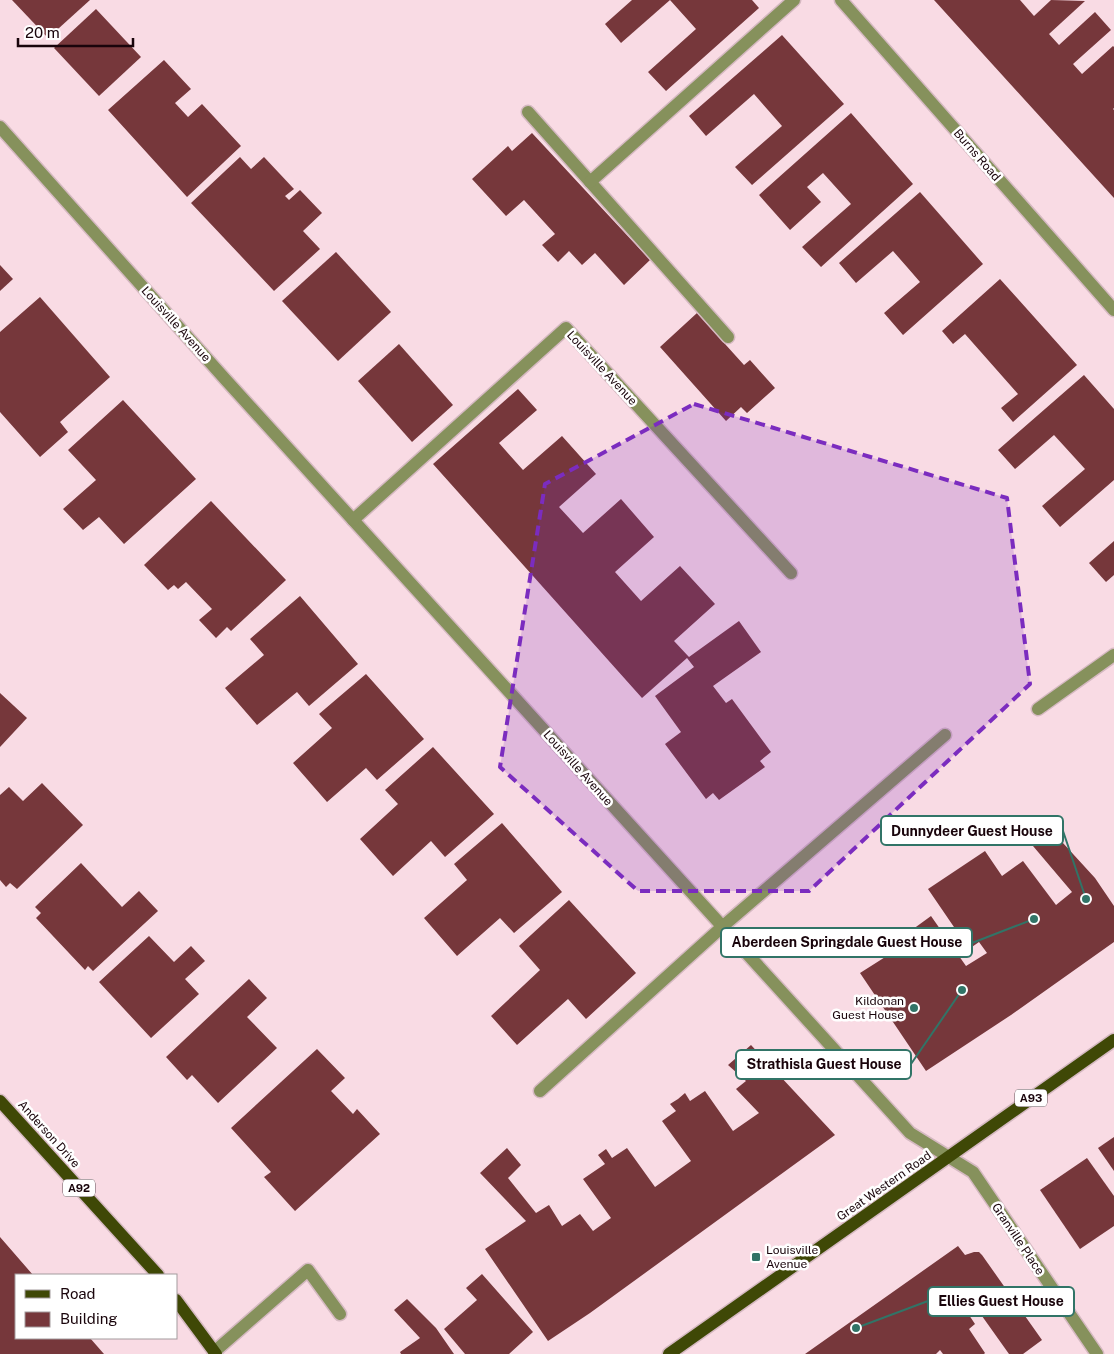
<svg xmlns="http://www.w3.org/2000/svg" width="1114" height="1354" font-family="'Public Sans',sans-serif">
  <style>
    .building { fill: #76373b }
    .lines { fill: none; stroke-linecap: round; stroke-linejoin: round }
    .minor-casing { stroke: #d5b9c1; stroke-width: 15 }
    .major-casing { stroke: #d5b9c1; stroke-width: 15 }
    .minor { stroke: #86915c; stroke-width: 12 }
    .major { stroke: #3f4806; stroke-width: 12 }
    .marked { fill: #7b2cbf; fill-opacity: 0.2; stroke: #7b2cbf; stroke-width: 4; stroke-dasharray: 10 6; stroke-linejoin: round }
    .poi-dot { fill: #317467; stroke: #fff; stroke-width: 2 }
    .labels { text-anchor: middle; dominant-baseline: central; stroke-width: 5; stroke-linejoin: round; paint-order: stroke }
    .shield { fill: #fff; stroke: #5e4f54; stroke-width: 1 }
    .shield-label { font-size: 11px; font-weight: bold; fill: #19040b }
    .street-label { font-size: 12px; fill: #19040b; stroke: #fff }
    .poi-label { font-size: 12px; fill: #19040b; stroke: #fff; text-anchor: end }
    .leader { fill: none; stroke: #317467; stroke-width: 2 }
    .callout-dot { fill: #317467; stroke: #fff; stroke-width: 2 }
    .callout { fill: #fff; stroke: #317467; stroke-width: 2 }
    .callout-label { font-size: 14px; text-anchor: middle; font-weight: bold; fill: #19040b }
  </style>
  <rect width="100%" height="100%" fill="#f9dbe4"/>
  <g class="building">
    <path d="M12 0H90L48 38Z"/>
    <path d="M632 0H670L621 43 605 24Z"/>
    <path d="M670 0H752L759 8 666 91 648 72 696 29Z"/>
    <path d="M934 0H1020L1034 16 1051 0 1085 1 1049 34 1059 45 1095 12 1111 30 1073 64 1082 74 1113 46 1114 47V108L1113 109 1114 110V198Z"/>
    <path d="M96 9 141 57 99 96 54 48Z"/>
    <path d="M782 35 844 104 752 185 735 167 782 126 754 94 706 136 689 116Z"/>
    <path d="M164 60 191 89 175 103 188 117 202 104 241 146 187 197 108 110Z"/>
    <path d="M851 113 913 184 821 267 802 247 851 204 823 173 807 187 821 202 790 230 759 195Z"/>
    <path d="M532 133 650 260 624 285 595 253 582 265 569 251 558 262 542 245 555 234 524 200 506 216 472 179 508 146 512 151Z"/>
    <path d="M240 157 251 169 264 157 294 189 285 196 289 200 300 190 322 213 303 231 320 249 274 291 191 203Z"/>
    <path d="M920 192 983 264 903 335 884 313 920 282 907 267 893 251 856 283 839 263Z"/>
    <path d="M336 252 391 312 338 361 282 301Z"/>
    <path d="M0 265 13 279 0 291Z"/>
    <path d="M1000 279 1077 365 1013 422 1001 408 1018 394 965 334 953 344 942 331Z"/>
    <path d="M40 297 110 377 60 422 68 432 40 457 0 412V332Z"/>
    <path d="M697 313 744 365 750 360 775 388 747 413 741 407 726 421 660 347Z"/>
    <path d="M399 344 453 405 412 442 358 381Z"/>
    <path d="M1084 375 1114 409V480L1060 527 1042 506 1085 469 1054 435 1015 469 998 450Z"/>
    <path d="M518 389 537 410 499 443 523 470 562 436 596 474 559 507 583 533 621 499 654 537 615 572 641 601 680 566 715 604 674 641 689 657 739 621 761 652 713 686 726 703 732 699 771 752 760 761 765 767 719 800 713 793 706 799 665 744 681 732 655 696 694 667 687 658 642 698 433 464Z"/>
    <path d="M123 400 196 479 124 544 99 517 83 530 63 509 96 480 68 450Z"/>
    <path d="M211 501 286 580 231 631 227 627 216 638 199 620 212 609 186 582 178 589 174 585 168 590 144 565Z"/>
    <path d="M1114 541V575L1106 582 1089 563Z"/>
    <path d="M300 596 358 664 309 706 297 692 257 725 225 688 264 655 250 639Z"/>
    <path d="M366 674 424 739 377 780 366 768 327 802 293 763 332 728 319 714Z"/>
    <path d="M0 693 27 718 0 747Z"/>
    <path d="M433 747 494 814 445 857 431 841 393 876 360 839 398 804 385 790Z"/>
    <path d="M42 783 83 825 17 889 10 883 6 887 0 880V795L9 787 23 801Z"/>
    <path d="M502 823 562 892 514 933 500 918 457 956 424 918 467 880 454 864Z"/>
    <path d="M1052 831 1095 878 1114 906V942L1011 1015 926 1071 860 973 901 947 898 940 931 916 966 966 987 953 979 942 969 949 928 889 985 851 1002 876 1023 861 1056 905 1072 892 1033 846Z"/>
    <path d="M81 863 122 907 139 891 158 911 93 971 88 966 85 970 36 918 41 913 35 907Z"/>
    <path d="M569 900 636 973 586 1019 568 999 517 1045 491 1016 540 970 519 946Z"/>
    <path d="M149 936 174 962 191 946 205 961 185 979 199 994 151 1038 99 982Z"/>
    <path d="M249 979 267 998 247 1017 277 1048 218 1103 192 1075 187 1080 166 1057Z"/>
    <path d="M751 1045 835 1135 590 1313 548 1341 485 1249 526 1221 480 1173 507 1148 521 1165 508 1178 536 1213 549 1205 562 1226 580 1214 593 1231 611 1218 583 1179 605 1164 598 1155 606 1149 612 1158 627 1148 655 1187 691 1161 662 1121 676 1111 670 1104 678 1099 685 1093 690 1101 705 1091 733 1131 759 1113 736 1089 746 1081 728 1065Z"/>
    <path d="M317 1049 345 1078 331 1091 353 1114 357 1109 380 1134 295 1211 264 1177 271 1172 231 1128Z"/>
    <path d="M1114 1137V1171L1098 1148Z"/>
    <path d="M1087 1158 1114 1196V1226L1080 1249 1040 1190Z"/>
    <path d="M0 1237 33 1275H16V1338H90L104 1354H0Z"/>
    <path d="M958 1246 965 1255 974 1252H979L982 1255 1042 1340 1023 1354H1009L977 1309 969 1315 975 1324 969 1329 985 1353 984 1354H943L940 1350 936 1354H805Z"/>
    <path d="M482 1274 533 1332 509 1354H465L444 1329 477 1300 466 1288Z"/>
    <path d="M407 1299 436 1328 454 1354H401L400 1352 420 1338 394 1310Z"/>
  </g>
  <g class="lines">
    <g class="minor-casing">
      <g id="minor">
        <path d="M841 0 1114 310"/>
        <path d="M528 112 728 337"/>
        <path d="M0 127 225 379 910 1133 973 1172 1097 1354"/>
        <path d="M590 182 794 0"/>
        <path d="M353 520 566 328 791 573"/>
        <path d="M1038 709 1114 655"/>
        <path d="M540 1091 722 927 945 735"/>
        <path d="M214 1352 308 1270 340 1314"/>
      </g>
    </g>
    <g class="major-casing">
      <g id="major">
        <path d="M0 1101 158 1275"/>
        <path d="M176 1300 216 1354"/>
        <path d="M669 1354 1114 1040"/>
      </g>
    </g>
    <use href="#minor" class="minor"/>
    <use href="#major" class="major"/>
  </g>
  <path class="marked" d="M694 404 1007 498 1030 684 809 891H638L500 767 545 484Z"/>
  <g class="poi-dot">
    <circle cx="914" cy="1008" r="5"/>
    <rect x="751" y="1252" width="10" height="10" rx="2.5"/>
  </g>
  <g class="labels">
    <g class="shield">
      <rect x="1015" y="1089.5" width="32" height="17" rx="4"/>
      <rect x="63" y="1179.5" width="32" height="17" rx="4"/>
    </g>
    <g class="shield-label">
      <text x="1031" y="1098">A93</text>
      <text x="79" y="1188">A92</text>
    </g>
    <g class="street-label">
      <text transform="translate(977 155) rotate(49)">Burns Road</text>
      <text transform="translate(176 324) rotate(48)">Louisville Avenue</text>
      <text transform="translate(602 368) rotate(47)">Louisville Avenue</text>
      <text transform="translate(578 768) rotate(48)">Louisville Avenue</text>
      <text transform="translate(49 1134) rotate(48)">Anderson Drive</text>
      <text transform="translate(884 1186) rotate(-35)">Great Western Road</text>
      <text transform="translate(1018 1239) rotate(56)">Granville Place</text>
    </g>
    <g class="poi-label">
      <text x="904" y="1001">Kildonan<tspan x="904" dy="14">Guest House</tspan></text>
      <text x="766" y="1250" text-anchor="start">Louisville<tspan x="766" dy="14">Avenue</tspan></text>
    </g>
  </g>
  <path class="leader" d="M1086 899L1063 831M1034 919L972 943M962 990L911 1064M856 1328L928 1301"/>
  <g class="callout-dot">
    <circle cx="1086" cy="899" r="5"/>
    <circle cx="1034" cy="919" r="5"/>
    <circle cx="962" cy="990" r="5"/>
    <circle cx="856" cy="1328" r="5"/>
  </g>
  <g class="callout">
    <rect x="881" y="816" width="182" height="29" rx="5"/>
    <rect x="721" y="928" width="251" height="29" rx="5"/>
    <rect x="736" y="1050" width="175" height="29" rx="5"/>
    <rect x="928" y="1287" width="146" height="29" rx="5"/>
  </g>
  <g class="callout-label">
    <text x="972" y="836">Dunnydeer Guest House</text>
    <text x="847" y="947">Aberdeen Springdale Guest House</text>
    <text x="824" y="1069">Strathisla Guest House</text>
    <text x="1001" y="1306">Ellies Guest House</text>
  </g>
  <rect x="15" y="1274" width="162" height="65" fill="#ffffff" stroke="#a39b9d"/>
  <rect x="25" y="1290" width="25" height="8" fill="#3f4806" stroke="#a39b9d"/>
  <text x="60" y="1299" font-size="15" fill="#19040b">Road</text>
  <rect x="25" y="1312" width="25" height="15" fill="#76373b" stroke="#a39b9d"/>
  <text x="60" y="1324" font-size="15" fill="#19040b">Building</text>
  <path d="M18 38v8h115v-8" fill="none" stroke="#19040b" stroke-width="2.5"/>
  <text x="25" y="38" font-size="15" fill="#19040b" stroke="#ffffff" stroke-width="4" paint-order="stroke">20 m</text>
</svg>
